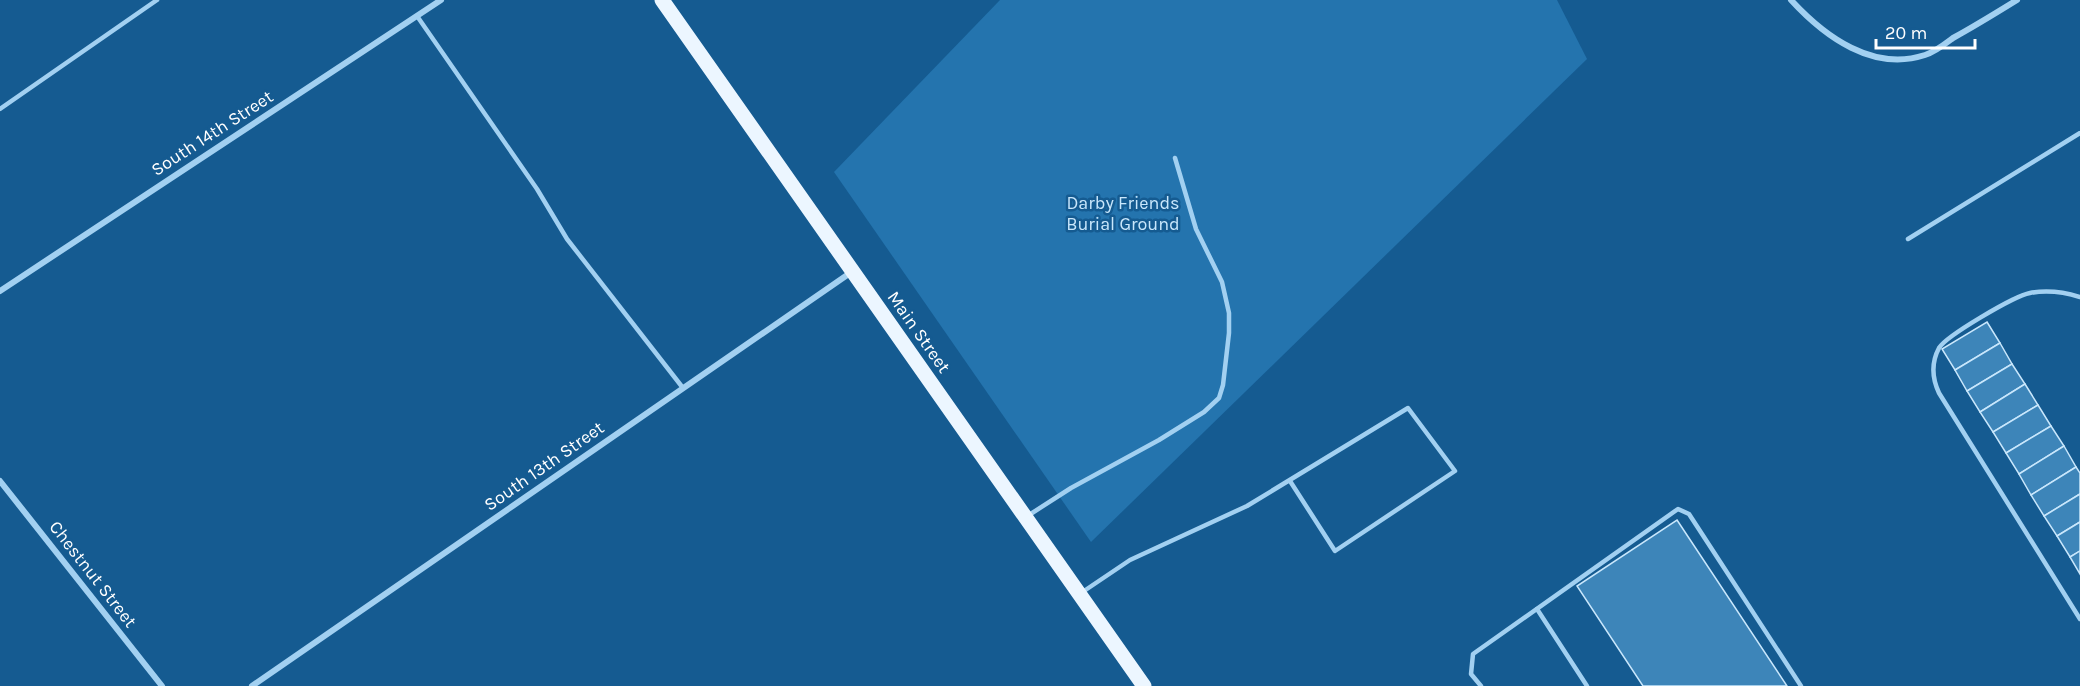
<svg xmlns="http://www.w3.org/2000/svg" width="2080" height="686" font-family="Karla,sans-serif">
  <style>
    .green { fill: #2474ae }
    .building { fill: #3d85b9; stroke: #c9e7fc; stroke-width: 1.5 }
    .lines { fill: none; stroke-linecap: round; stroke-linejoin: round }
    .service { stroke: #a2d0f1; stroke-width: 4.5 }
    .minor { stroke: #a2d0f1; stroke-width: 6 }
    .primary { stroke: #ecf6ff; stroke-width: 15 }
    .labels { text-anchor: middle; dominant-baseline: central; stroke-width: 5; stroke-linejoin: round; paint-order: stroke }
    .street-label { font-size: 18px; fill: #fff; stroke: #155b91 }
    .park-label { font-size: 18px; fill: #c9e7fc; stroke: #155b91 }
  </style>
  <rect width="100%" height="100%" fill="#155b91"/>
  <path class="green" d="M1000 0H1557L1587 59 1091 542 834 172Z"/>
  <g class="building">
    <path d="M1987 322 2000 343 1955 370 1942 349Z"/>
    <path d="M2000 343 2012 364 1967 391 1955 370Z"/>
    <path d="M2012 364 2025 384 1980 412 1967 391Z"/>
    <path d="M2025 384 2038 405 1993 432 1980 412Z"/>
    <path d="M2038 405 2051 426 2006 453 1993 432Z"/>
    <path d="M2051 426 2064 446 2019 474 2006 453Z"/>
    <path d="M2064 446 2076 467 2031 495 2019 474Z"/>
    <path d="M2076 467 2080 473V494L2044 516 2031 495Z"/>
    <path d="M2080 494V522L2057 536 2044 516Z"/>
    <path d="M1677 520 1787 686H1643L1577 586Z"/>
    <path d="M2080 522V551L2070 557 2057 536Z"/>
    <path d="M2080 551V574L2070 557Z"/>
  </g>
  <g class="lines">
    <g class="service">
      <path d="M417 16 537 189 567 239 683 388"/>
      <path d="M0 109 157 0"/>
      <path d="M1908 239 2080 133"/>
      <path d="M2080 297C2064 292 2046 290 2030 293 2014 296 1946 336 1939 348 1931 363 1932 378 1939 393L2080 619"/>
      <path d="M1029 515 1071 488 1159 440 1204 412 1219 398 1223 385 1229 333V313L1222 282 1196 229 1175 158"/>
      <path d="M1081 593 1130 560 1247 506 1408 408 1455 471 1335 551 1290 481"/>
      <path d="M1537 609 1587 686"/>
      <path d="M1481 686 1471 674 1473 654 1678 509 1689 514 1801 686"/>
    </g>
    <g class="minor">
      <path d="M1791 0C1825 37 1873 72 1925 55 1935 52 1945 44 1953 38 1975 26 1996 13 2017 0"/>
      <path d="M0 291 441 0"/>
      <path d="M0 481 162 686"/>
      <path d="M252 686 853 271"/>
    </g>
    <path class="primary" d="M662 0 1144 686"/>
  </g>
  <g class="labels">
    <g class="street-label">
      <text transform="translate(212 133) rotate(-33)">South 14th Street</text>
      <text transform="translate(919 332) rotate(55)">Main Street</text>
      <text transform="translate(544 466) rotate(-35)">South 13th Street</text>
      <text transform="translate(93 574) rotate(52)">Chestnut Street</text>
    </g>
    <g class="park-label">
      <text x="1123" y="203">Darby Friends<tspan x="1123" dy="21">Burial Ground</tspan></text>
    </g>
  </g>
  <path d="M1876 39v9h99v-9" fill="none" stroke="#ffffff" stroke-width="3"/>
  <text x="1885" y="39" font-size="18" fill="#ffffff" stroke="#155b91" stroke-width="4.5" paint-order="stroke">20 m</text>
</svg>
